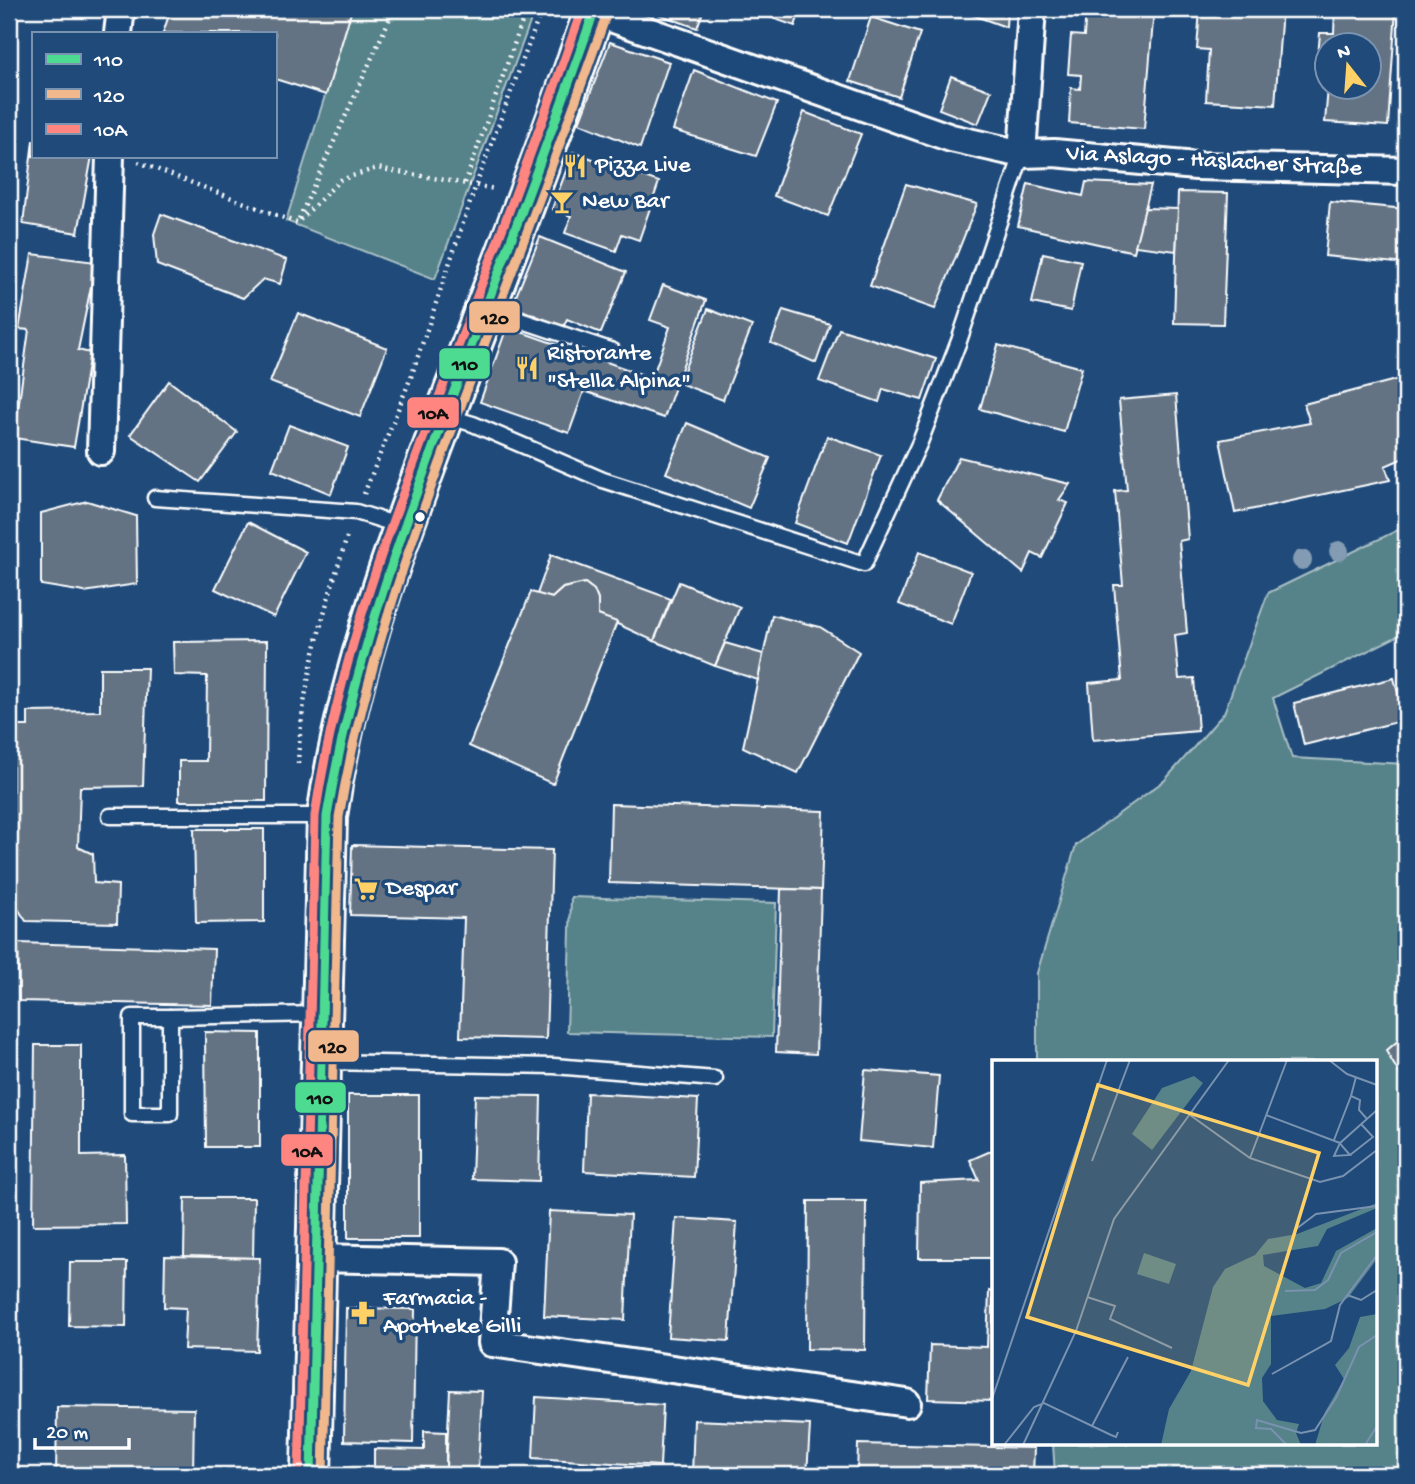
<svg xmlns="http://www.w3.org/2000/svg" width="1415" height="1484" font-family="'Gochi Hand',sans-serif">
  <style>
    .green { fill: #56828a; stroke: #aac0c4; stroke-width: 2 }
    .building { fill: #637383; stroke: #fff; stroke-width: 2 }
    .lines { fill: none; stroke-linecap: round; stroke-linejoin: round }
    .lane-casing { stroke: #fff; stroke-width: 19 }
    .street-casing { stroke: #fff; stroke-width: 32 }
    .secondary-casing { stroke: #fff; stroke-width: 44 }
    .path { stroke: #fff; stroke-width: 4.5; stroke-dasharray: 2 5; stroke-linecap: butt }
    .lane { stroke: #1f4a7a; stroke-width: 14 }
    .street { stroke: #1f4a7a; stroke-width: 26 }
    .secondary { stroke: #1f4a7a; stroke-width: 38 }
    .bus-1-casing { stroke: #1f4a7a; stroke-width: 14 }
    .bus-2-casing { stroke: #1f4a7a; stroke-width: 14 }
    .bus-3-casing { stroke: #1f4a7a; stroke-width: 14 }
    .bus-1 { stroke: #4ddb92; stroke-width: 9 }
    .bus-2 { stroke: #f1b78d; stroke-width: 9 }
    .bus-3 { stroke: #ff8680; stroke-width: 9 }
    .tree { fill: #839cb3 }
    .bus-dot { fill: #fff; stroke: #1f4a7a; stroke-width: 2.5 }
    .labels { text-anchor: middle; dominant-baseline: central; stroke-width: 7; stroke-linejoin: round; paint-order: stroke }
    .street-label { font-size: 24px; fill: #fff; stroke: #1f4a7a }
    .poi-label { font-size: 24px; fill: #fff; stroke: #1f4a7a; text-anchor: start }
    .inset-road { fill: none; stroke: #7992af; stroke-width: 2 }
    .view { fill: #ffd166; fill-opacity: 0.15; stroke: #ffd166; stroke-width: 3.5 }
    .inset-edge { fill: none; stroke: #fff; stroke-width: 3.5 }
    .line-badge { stroke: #1f4a7a; stroke-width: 2.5 }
    .pale-badge-label { font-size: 19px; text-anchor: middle; font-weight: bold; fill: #111 }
  </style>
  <rect width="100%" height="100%" fill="#1f4a7a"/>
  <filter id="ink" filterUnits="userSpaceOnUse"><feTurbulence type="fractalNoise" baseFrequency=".0143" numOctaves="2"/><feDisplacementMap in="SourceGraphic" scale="14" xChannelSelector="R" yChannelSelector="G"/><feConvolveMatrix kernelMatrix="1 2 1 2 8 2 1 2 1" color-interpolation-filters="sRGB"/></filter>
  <g filter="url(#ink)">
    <g class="green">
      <path d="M352 9H535L435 279 286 221Z"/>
      <path d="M1406 526V632L1273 698 1292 758 1406 764V1475H1055L1053 1444H1375V1062H1037V973L1076 845 1165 780 1224 713 1268 593Z"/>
      <path d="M571 897 776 903 772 1037 567 1032Z"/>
    </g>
    <g class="building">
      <path d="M52 9H94L92 16Z"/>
      <path d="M171 9H352L326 95 275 79V33H163Z"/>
      <path d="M644 9H704L697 28Z"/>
      <path d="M747 9H801L795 26Z"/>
      <path d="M956 9H1007L1006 27Z"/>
      <path d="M1086 9H1154L1144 129 1069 123 1071 88 1080 89 1081 75 1068 74 1071 35 1084 36Z"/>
      <path d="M1200 9H1282L1275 105 1206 101 1209 50 1197 49Z"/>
      <path d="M1335 9H1396L1388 126 1325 122 1328 88H1370V46H1328V70L1317 69 1320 33H1334Z"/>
      <path d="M871 17 920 33 899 97 850 81Z"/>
      <path d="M610 42 669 62 640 148 579 123Z"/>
      <path d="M694 70 777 103 756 156 673 130Z"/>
      <path d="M951 76 991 91 978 124 939 109Z"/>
      <path d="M804 112 861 134 828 216 774 196Z"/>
      <path d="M33 140V156H92L78 233 23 224Z"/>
      <path d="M573 152 659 182 639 240 622 234 616 251 565 233 571 216 552 209Z"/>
      <path d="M1086 182 1151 185 1134 252 1018 226 1028 184 1083 196Z"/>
      <path d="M906 184 977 204 935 309 870 286Z"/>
      <path d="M1178 192 1228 193 1223 324 1174 323Z"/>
      <path d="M1330 202 1406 209V264L1325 256Z"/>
      <path d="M1145 208 1178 209 1176 251 1135 246Z"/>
      <path d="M161 214 287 260 280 284 263 279 243 298 157 265 154 234Z"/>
      <path d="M540 237 626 272 601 333 567 319 563 327 512 306Z"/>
      <path d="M1043 253 1081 261 1071 311 1032 303Z"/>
      <path d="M32 254 96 262 78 350 90 353 74 447 14 438 29 330 19 329Z"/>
      <path d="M663 285 706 300 664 418 584 391 569 433 480 402 507 327 652 378 670 327 650 320Z"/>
      <path d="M708 309 752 326 723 400 679 383Z"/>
      <path d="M783 310 830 324 816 363 771 343Z"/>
      <path d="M298 313 387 348 360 417 270 382Z"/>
      <path d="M839 329 936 359 922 400 883 389 879 402 819 381Z"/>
      <path d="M998 345 1082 368 1064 432 980 409Z"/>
      <path d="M1403 378 1406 400V457L1385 466 1390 480 1235 513 1220 440 1310 423 1304 404Z"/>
      <path d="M169 381 237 432 200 482 130 435Z"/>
      <path d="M1176 395 1188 539 1179 541 1187 633 1175 635 1179 679 1194 678 1198 731 1093 740 1089 683 1122 680 1114 585H1123L1115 491 1127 490 1119 400Z"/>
      <path d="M687 423 770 458 749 508 666 473Z"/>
      <path d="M289 425 348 447 331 494 272 470Z"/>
      <path d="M827 436 881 455 848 543 795 523Z"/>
      <path d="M959 457 1070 484 1059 500 1068 503 1042 558 1032 553 1023 573 937 500Z"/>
      <path d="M87 501 136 516 137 584 84 592 41 585V513Z"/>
      <path d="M248 522 306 552 274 617 215 589Z"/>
      <path d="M919 552 971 572 951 624 899 604Z"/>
      <path d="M551 555 671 599 654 641 598 615V600L594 590 585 583 563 588 552 598 537 594Z"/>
      <path d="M679 582 740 607 715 666 654 641Z"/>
      <path d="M585 583 594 590 598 600V615L617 622 553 784 469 746 531 592 552 598 563 588Z"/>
      <path d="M772 615 820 627 859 652 798 773 743 747Z"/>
      <path d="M267 641 266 801H179V761H206L207 676 174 675 173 642Z"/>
      <path d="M725 643 763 654 758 680 715 666Z"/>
      <path d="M100 668H147L143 786 80 787 78 847 93 854 94 883 118 885 117 923 26 921 13 901V726H28V712L100 711Z"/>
      <path d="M1394 678 1405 720 1304 745 1294 703Z"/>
      <path d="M611 804 824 811 821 890 609 883Z"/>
      <path d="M194 829H264V922L196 923Z"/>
      <path d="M352 845 552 850 546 1039 460 1037 464 918 350 915Z"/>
      <path d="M781 889 821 890 816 1054 776 1052Z"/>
      <path d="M18 943 214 949 212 1005 19 1001Z"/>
      <path d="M205 1032 260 1033V1147H206Z"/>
      <path d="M1406 1034V1085L1386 1051Z"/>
      <path d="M35 1045H81V1156L125 1155 126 1224 33 1225Z"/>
      <path d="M865 1070 939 1076 933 1148 859 1141Z"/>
      <path d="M587 1093 698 1099 694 1177 584 1171Z"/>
      <rect x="348" y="1095" width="71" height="143"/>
      <path d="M475 1095 541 1096 539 1181 472 1179Z"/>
      <path d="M993 1150V1258H919L920 1183 979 1180 970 1160Z"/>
      <path d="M185 1198H254L253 1258 184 1256Z"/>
      <path d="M808 1201H866L865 1350 807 1349Z"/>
      <path d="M549 1211 630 1215 625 1320 544 1316Z"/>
      <path d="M676 1218 737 1222 729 1341 668 1337Z"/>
      <path d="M165 1256 260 1258 257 1351 184 1349 186 1308 164 1307Z"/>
      <path d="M70 1262H127L126 1327 69 1326Z"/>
      <path d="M989 1291 993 1292V1401L928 1399 930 1345 987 1347Z"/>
      <path d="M346 1308 415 1309 413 1443 344 1441Z"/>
      <path d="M450 1390 482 1391 478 1470 446 1468Z"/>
      <path d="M536 1397 663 1405 660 1466 533 1458Z"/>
      <path d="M57 1407 194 1409 193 1475H56Z"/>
      <path d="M694 1420 810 1425 807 1475H692Z"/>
      <path d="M424 1431 446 1432V1468L374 1467V1449L424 1450Z"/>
      <path d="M858 1444 1034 1448 1033 1475H857Z"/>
    </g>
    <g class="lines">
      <g class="lane-casing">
        <g id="lane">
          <path d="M487 309 613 351"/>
          <path d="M446 416 473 424 603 480 864 564 920 442 959 341 1022 154"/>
          <path d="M155 498 356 512 401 526"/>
          <path d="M110 816H326"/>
          <rect x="132" y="1017" width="38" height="97"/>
          <path d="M170 1017 319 1014"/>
          <path d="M322 1062 554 1066 715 1079"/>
        </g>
      </g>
      <g class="street-casing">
        <g id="street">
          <path d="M594 12 951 138 1022 154 1054 153 1196 166 1406 171"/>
          <path d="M118 33 121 9"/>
          <path d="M1022 154 1032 9"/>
          <path d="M101 451 110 156"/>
          <path d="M316 1258 498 1262 492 1343 907 1403"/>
        </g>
      </g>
      <g class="secondary-casing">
        <path id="secondary" d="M311 1475 327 816C348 670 400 533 452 396 501 267 551 139 595 9"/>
      </g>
      <g class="path">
        <path d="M138 162 297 223 394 9"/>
        <path d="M465 183 522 22 531 9"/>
        <path d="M300 220 340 180 377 168 495 189"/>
        <path d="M364 494 411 377 476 185 542 9"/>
        <path d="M298 764C301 685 324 610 348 534"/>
      </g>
      <use href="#lane" class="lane"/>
      <use href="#street" class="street"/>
      <use href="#secondary" class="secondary"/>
      <g class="bus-1-casing">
        <path id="bus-1" d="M311 1475 327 816C354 655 411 504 469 352 512 238 555 124 595 9"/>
      </g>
      <g class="bus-2-casing">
        <path id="bus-2" d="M323 1475 339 817C366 659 421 511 478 361 522 246 566 130 607 13"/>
      </g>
      <g class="bus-3-casing">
        <path id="bus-3" d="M299 1475 315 816C337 665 391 522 445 381 492 257 539 134 582 9"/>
      </g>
      <use href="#bus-1" class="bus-1"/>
      <use href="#bus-2" class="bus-2"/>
      <use href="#bus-3" class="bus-3"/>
    </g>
    <g class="tree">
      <circle cx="1339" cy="551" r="10"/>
      <circle cx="1302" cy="560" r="10"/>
    </g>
  </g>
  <defs>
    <g id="restaurant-bare" transform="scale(1.89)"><path d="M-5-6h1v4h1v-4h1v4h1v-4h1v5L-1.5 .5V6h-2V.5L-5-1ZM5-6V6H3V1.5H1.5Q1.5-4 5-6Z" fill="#ffd166" stroke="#1f4a7a" stroke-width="2.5" paint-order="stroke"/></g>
    <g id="bar-bare" transform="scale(1.89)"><path d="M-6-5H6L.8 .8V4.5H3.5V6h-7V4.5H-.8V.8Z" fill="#ffd166" stroke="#1f4a7a" stroke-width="2.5" paint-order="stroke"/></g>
    <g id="supermarket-bare" transform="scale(1.89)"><path d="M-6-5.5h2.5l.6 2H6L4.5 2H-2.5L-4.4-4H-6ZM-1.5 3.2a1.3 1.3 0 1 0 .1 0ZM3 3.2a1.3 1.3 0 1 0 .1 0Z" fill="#ffd166" stroke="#1f4a7a" stroke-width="2.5" paint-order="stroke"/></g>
    <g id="pharmacy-bare" transform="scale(1.89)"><path d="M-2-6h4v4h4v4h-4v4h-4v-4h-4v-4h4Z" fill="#ffd166" stroke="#1f4a7a" stroke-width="2.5" paint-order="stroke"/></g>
  </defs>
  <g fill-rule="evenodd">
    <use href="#restaurant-bare" x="575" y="166"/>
    <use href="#bar-bare" x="562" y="202"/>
    <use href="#restaurant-bare" x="527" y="368"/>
    <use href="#supermarket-bare" x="366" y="889"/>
    <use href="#pharmacy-bare" x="363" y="1313"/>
  </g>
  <circle class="bus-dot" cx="420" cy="517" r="6"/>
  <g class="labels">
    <g class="street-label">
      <text transform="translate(1214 162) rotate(3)">Via Aslago - Haslacher Straße</text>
    </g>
    <g class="poi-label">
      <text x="595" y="166">Pizza Live</text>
      <text x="582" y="202">New Bar</text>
      <text x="547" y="354">Ristorante<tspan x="547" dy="28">"Stella Alpina"</tspan></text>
      <text x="386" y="889">Despar</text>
      <text x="383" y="1299">Farmacia -<tspan x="383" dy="28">Apotheke Gilli</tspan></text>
    </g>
  </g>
  <g transform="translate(992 1060)">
    <rect width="385" height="385" fill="#1f4a7a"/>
    <path d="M202 16 211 23 160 90 140 74 170 28ZM385 143V148L335 169 326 186 271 195 272 206 313 228 329 223 344 191 385 168V199L356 238 333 249 279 256V304L270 318 271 341 285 360 307 364 304 373 309 385H169L177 349 199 311 221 227 233 209 263 195 276 179 305 174ZM152 193 184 204 177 224 145 214ZM385 254V385H323L333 352 352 319 343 305 357 288 368 257Z" fill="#56828a"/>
    <path class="inset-road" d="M337 0 355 14 385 25M364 17 359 36 368 40 367 50 375 59M198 55 258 98 328 122 351 116 385 90M274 55 348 83 385 50M342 80 359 36M348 83 350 86 358 95 342 96ZM358 95 381 77 369 64M258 98 295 0M100 101 138 0M304 169 324 154 385 146M293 231 323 230 336 220 349 193 385 172M355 235 369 240 385 230M95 237 123 246 118 259 180 288M280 314 339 281 348 245 385 195M0 339 115 0M100 366 136 297M12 385 42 347 52 343 119 375 124 377 126 372M31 385 84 271 122 159 237 0M295 385 279 369 264 368 265 360 309 373 323 370 344 338 367 287 385 275M373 385 385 366"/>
    <path class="view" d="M106 25 327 93 256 325 35 257Z"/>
    <rect width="385" height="385" class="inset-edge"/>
  </g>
  <g class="line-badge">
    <rect x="468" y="300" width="53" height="34" rx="7" fill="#f1b78d"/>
    <rect x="438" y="347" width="53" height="33" rx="7" fill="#4ddb92"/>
    <rect x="406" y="396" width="54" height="33" rx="7" fill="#ff8680"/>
    <rect x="307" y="1029" width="53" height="34" rx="7" fill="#f1b78d"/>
    <rect x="294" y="1081" width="53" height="33" rx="7" fill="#4ddb92"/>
    <rect x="280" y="1133" width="54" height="34" rx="7" fill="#ff8680"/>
  </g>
  <g class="pale-badge-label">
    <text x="495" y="324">120</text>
    <text x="465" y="370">110</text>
    <text x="433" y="419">10A</text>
    <text x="333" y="1053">120</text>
    <text x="320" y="1104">110</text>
    <text x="307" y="1157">10A</text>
  </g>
  <rect width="1415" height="1484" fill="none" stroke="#1f4a7a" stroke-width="35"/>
  <rect x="18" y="18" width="1380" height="1449" fill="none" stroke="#fff" stroke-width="2.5" filter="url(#ink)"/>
  <rect x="32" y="32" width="245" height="126" fill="#1f4a7a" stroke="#7992af" stroke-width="2"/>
  <rect x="46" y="54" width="35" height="10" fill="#4ddb92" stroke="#7992af" stroke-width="2"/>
  <text x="94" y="66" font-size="21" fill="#ffffff">110</text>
  <rect x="46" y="89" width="35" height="10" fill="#f1b78d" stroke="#7992af" stroke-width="2"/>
  <text x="94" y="102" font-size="21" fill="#ffffff">120</text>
  <rect x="46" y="124" width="35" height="10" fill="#ff8680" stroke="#7992af" stroke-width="2"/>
  <text x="94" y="136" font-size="21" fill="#ffffff">10A</text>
  <g transform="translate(1348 66) rotate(343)"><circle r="33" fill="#1f4a7a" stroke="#7992af" stroke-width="2"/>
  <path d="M0-5L12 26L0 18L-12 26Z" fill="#ffd166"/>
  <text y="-10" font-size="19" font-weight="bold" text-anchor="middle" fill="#ffffff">N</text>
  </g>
  <path d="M35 1438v10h94v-10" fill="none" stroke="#ffffff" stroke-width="3.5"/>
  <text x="46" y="1438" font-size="21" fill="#ffffff" stroke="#1f4a7a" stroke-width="5" paint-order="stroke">20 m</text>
</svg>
